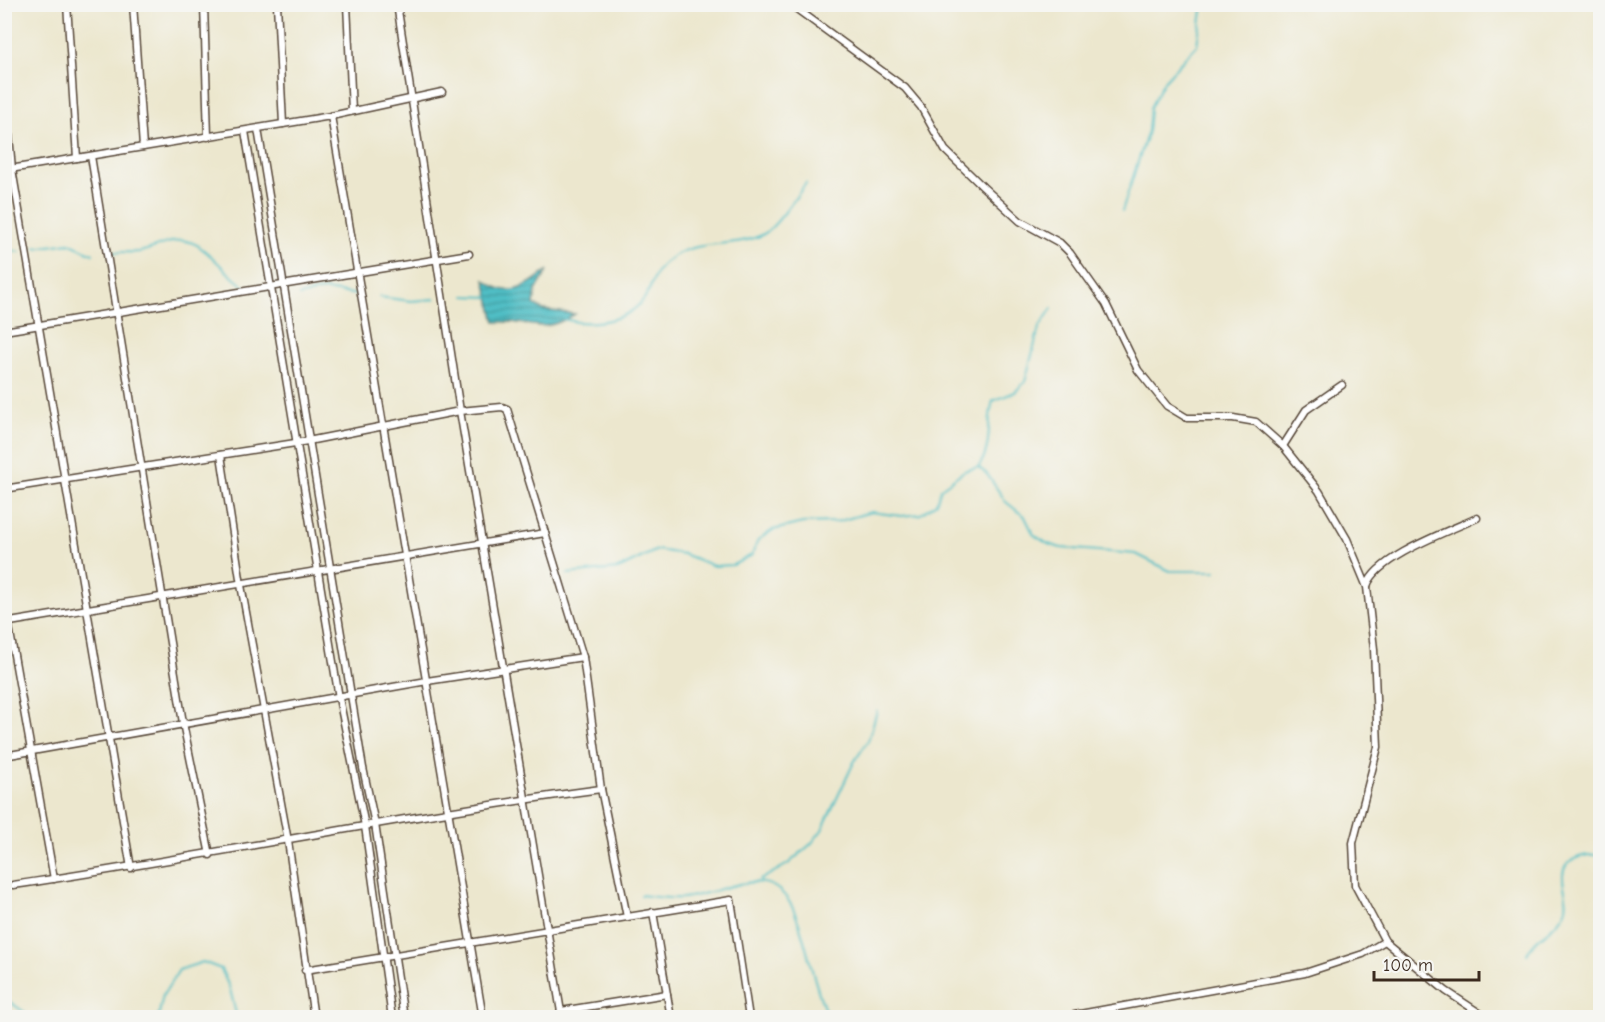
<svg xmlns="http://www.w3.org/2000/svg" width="1605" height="1022" font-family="'Comic Neue',sans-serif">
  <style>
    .water { fill: url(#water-rules); stroke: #457472; stroke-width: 1.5 }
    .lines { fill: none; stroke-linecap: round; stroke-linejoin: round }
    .stream { stroke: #4fbec5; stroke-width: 2 }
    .street-casing { stroke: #564638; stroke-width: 9 }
    .street { stroke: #fff; stroke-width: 6 }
  </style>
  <defs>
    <pattern id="water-rules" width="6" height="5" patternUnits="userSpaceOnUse" patternTransform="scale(1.5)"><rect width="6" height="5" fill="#4fbec5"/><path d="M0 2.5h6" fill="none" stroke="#439b9f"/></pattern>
  </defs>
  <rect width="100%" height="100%" fill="#f6f6f2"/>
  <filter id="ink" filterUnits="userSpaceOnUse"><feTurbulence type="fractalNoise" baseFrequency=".0167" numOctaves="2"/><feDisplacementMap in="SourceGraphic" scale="12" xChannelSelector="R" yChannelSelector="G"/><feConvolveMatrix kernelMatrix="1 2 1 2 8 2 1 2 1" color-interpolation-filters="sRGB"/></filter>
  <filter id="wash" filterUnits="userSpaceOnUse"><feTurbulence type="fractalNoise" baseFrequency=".008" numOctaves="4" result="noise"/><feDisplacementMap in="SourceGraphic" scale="24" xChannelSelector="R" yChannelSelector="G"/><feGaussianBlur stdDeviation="1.35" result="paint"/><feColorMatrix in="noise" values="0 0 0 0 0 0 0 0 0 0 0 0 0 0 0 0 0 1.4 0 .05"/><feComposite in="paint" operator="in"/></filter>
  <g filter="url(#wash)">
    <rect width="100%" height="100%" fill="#ece7ce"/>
    <path class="water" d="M548 270 536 291 534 304 543 310 575 314C537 337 532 319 495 322L485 280C510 301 526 286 548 270Z"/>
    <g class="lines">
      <g class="stream">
        <path d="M1122 211 1148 131 1150 108 1164 81 1197 45 1203 4"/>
        <path d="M35 248 69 243 93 254"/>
        <path d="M4 249 20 252"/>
        <path d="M111 253C120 251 130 253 139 252 160 248 180 231 201 248 218 260 229 277 247 288"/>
        <path d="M299 296 324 290 359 295"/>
        <path d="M465 296 489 297"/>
        <path d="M379 297 411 301 435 299"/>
        <path d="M563 319C588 326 626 323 643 300 657 282 648 273 674 256 700 239 734 248 762 235 775 229 797 196 806 183"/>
        <path d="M979 466C993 446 986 423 993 401L1015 392 1025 382 1039 328 1052 308"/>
        <path d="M567 574 618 569 657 550 683 554 714 566 733 565 752 555 758 540 773 530 803 523 836 522 871 512 902 516 921 514 936 503 941 488 964 471 978 467 987 474 1006 502 1025 517 1034 535 1048 544 1061 548 1136 554 1170 571H1216"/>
        <path d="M760 880 788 864 811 844 822 830 854 762 868 741 877 711"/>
        <path d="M641 895C655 897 669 899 683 898 731 892 776 855 798 921 809 953 814 986 828 1018"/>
        <path d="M1527 954C1535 937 1552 931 1562 916 1572 902 1562 890 1563 875 1564 857 1587 854 1600 855"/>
        <path d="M4 998 33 1018"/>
        <path d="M158 1018 163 995 179 970 203 962 221 969 230 989 237 1018"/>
      </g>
    </g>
  </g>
  <g filter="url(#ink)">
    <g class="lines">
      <g class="street-casing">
        <g id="street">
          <path d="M67 4 77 158"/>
          <path d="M133 4 143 147"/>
          <path d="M204 4 208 137"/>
          <path d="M277 4 283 124"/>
          <path d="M347 4 352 111"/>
          <path d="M397 4 460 411 562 1018"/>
          <path d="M790 4 905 88 921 107 945 150 983 187 1020 221 1060 243 1070 253 1106 304 1138 370 1167 406 1187 418H1233L1256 422 1283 446 1319 491 1347 539 1367 587 1374 649 1378 747 1353 843 1355 885 1385 941 1446 991 1487 1018"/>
          <path d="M4 80 12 169 131 868"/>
          <path d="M331 116 483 1018"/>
          <path d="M258 129 363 768 375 824 404 1018"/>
          <path d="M245 131 339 698 365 826 392 1018"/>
          <path d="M91 156 183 723 210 855"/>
          <path d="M4 170 331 116 442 92"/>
          <path d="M4 331 469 254"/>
          <path d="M1283 446 1306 410 1342 385"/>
          <path d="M221 455 241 585 288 841 314 1018"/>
          <path d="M4 489 308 441 460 411 502 407 507 409 583 657 601 789 627 917"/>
          <path d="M1367 586C1376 557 1449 531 1477 518"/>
          <path d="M4 599 54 879"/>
          <path d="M4 623 545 533"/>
          <path d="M4 756 427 681 583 657"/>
          <path d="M13 885C210 856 404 815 601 789"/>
          <path d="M653 912 671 1018"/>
          <path d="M305 970 731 900 749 1018"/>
          <path d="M561 1011 667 994"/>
          <path d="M1058 1018 1305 973 1363 954 1385 941"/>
        </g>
      </g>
      <use href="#street" class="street"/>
    </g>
  </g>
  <rect width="1605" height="1022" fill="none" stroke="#f6f6f2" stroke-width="24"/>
  <path d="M1374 971v9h105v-9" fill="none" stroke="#3b2a1e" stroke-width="3"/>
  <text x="1383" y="971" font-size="18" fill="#3b2a1e" stroke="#f6f6f2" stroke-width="4.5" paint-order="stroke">100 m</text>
</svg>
